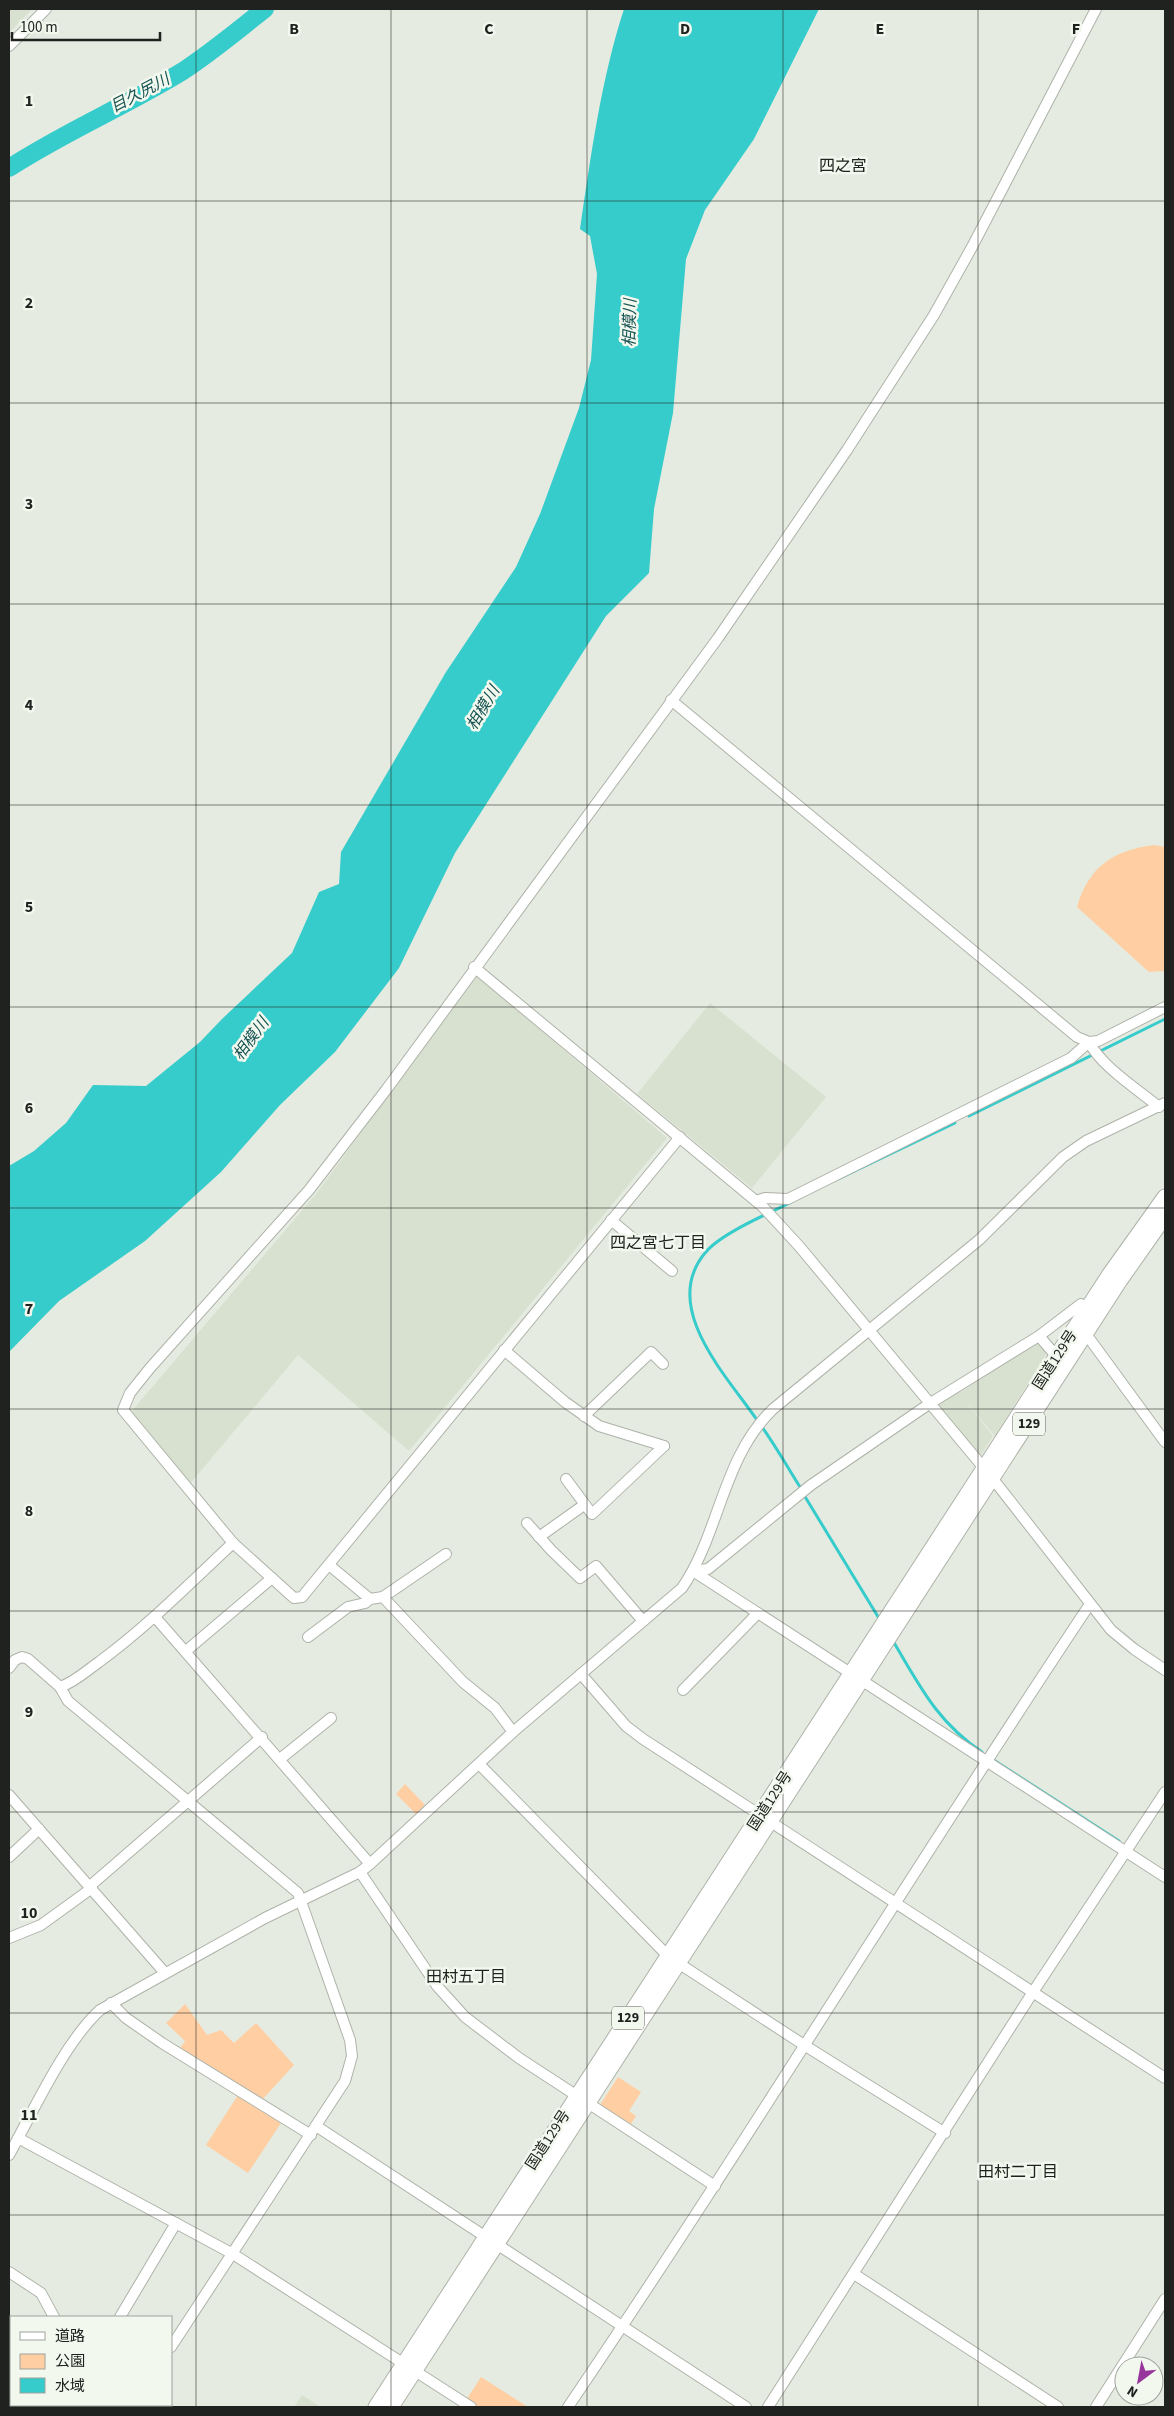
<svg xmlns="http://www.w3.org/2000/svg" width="1174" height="2416" font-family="'Source Sans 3','Noto Sans JP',sans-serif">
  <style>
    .built { fill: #d8e1d0 }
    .green { fill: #ffcfa3 }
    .water { fill: #36cccb }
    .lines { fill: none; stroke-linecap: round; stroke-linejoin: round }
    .stream { stroke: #36cccb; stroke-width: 3 }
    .river { stroke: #36cccb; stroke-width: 18 }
    .minor-casing { stroke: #aeb3a9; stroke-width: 12 }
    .highway-casing { stroke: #aeb3a9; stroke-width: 17 }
    .minor { stroke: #fff; stroke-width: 10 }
    .highway { stroke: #fff; stroke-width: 15 }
    .grid { fill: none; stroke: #20221f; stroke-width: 1; stroke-opacity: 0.55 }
    .labels { text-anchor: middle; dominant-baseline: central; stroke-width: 5; stroke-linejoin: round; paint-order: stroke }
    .shield { fill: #f3f8ee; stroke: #5f625d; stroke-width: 1 }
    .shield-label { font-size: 14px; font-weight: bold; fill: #20221f }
    .street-label { font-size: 15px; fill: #20221f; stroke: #f3f8ee }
    .water-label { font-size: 16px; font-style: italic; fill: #175353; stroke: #f3f8ee }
    .neighbourhood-label { font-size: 16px; fill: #20221f; stroke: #f3f8ee }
    .grid-label { font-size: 16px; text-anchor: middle; font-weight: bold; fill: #20221f; stroke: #f3f8ee; stroke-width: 5; stroke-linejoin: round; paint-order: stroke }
  </style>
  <rect width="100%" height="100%" fill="#e5ebe0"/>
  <g class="built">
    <path d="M9 9H32L9 33Z"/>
    <path d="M477 976 667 1138 409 1451 298 1355 189 1485 131 1412 316 1194Z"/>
    <path d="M710 1003 826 1097 752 1188 637 1094Z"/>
    <path d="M1038 1340 1047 1353 995 1436 962 1397 993 1436 979 1458 938 1407V1404L957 1390 960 1393Z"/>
    <path d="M302 2395 321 2407H294Z"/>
  </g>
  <g class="green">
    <path d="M1154 845 1165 847V971L1149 972 1077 907C1088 867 1114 850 1154 845Z"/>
    <path d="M405 1784 425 1805 416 1814 396 1794Z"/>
    <path d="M185 2004 207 2035 221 2030 234 2043 256 2023 294 2065 261 2101 178 2051 185 2041 166 2023Z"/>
    <path d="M618 2077 641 2092 629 2111 636 2116 631 2124 600 2105Z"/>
    <path d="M238 2095 281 2123 248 2173 206 2145Z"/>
    <path d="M481 2377 528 2407H477L466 2400Z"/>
  </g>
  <path class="water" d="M624 9H819L754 139 705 210 686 259 673 413 654 509 649 573 606 616 455 853 399 968 335 1052 280 1105 221 1172 145 1241 59 1301 9 1352V1166L34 1151 66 1123 93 1085 146 1086 200 1042 222 1019 292 953 319 892 339 884 341 852 446 672 516 567 540 514 579 408 591 360 597 274 590 236 580 229C591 155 601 80 624 9Z"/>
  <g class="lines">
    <g class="stream">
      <path d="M969 1116 1165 1019"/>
      <path d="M838 1179 955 1123"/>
      <path d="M790 1203C767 1214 720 1234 705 1253 660 1307 726 1375 757 1420 773 1441 786 1465 800 1487"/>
      <path d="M804 1495 880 1620"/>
      <path d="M893 1641C920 1686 937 1722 982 1752"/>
      <path d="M992 1759 1119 1841"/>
    </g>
    <path class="river" d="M9 168C64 132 126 106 183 71 212 52 238 30 265 9"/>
    <g class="minor-casing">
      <g id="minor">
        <path d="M9 46 46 9"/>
        <path d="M671 700 1077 1037 1089 1042 1098 1041 1165 1007"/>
        <path d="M474 967 763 1207 799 1246 993 1479 1111 1630 1134 1649 1165 1670"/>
        <path d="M1089 1042C1101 1066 1137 1089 1159 1107"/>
        <path d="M680 1137 302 1597 294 1598 233 1543 123 1410 130 1393 150 1368 309 1190 386 1090 718 638 847 450 934 315 972 247 1096 9"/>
        <path d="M756 1201 765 1198 788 1199 1071 1058 1089 1042"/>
        <path d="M611 1220 672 1271"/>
        <path d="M1086 1334 1165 1442"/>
        <path d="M1039 1336 1057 1357"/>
        <path d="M504 1350 565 1402 599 1426 664 1446"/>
        <path d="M584 1416 651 1352 663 1364"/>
        <path d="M566 1479 592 1514 664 1446"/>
        <path d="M527 1523 551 1550 580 1578 596 1566 643 1621"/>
        <path d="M539 1537 584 1505"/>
        <path d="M329 1565 370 1599"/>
        <path d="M693 1571 1165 1877"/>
        <path d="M693 1571 708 1569 811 1485 929 1404 1039 1336 1081 1304 1088 1308"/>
        <path d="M383 1597 446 1554"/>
        <path d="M155 1617 370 1864"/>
        <path d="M308 1637 348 1607 365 1603 370 1599 383 1597 463 1682 495 1708 513 1732"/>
        <path d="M186 1651 272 1578"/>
        <path d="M9 1668 15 1660 22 1657 28 1659 60 1687C75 1682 86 1671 99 1662 147 1627 189 1584 233 1543"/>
        <path d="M581 1674 626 1726 643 1739 1165 2078"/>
        <path d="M60 1687 68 1701 298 1893 350 2040 352 2056 345 2081 171 2347"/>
        <path d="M683 1690 758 1613"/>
        <path d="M280 1759 331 1718"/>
        <path d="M479 1764 669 1957 804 2045 945 2133"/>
        <path d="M9 1795 165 1973"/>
        <path d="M9 1857 39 1829"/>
        <path d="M360 1872 437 1986 465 2017 519 2058 715 2186"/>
        <path d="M90 1886 262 1737"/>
        <path d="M9 1938 41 1925 92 1888"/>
        <path d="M111 2003 126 2018 162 2043 311 2135"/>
        <path d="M316 2126 746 2407"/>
        <path d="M18 2138 233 2254 471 2407"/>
        <path d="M9 2155C33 2112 64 2043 100 2010L265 1918 360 1872 370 1864 513 1732 682 1588C720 1533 722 1458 773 1409L979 1240 1063 1157 1086 1141 1165 1103"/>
        <path d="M9 2272 41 2293 54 2317"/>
        <path d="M854 2274 1058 2407"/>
        <path d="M120 2317 176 2223"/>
        <path d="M161 2405 165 2407"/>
        <path d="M44 2407 45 2405"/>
        <path d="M132 2407 134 2405"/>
        <path d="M568 2407C747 2143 913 1869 1090 1604"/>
        <path d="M768 2407 1033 1992 1165 1792"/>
        <path d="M1096 2407 1165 2299"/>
      </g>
    </g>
    <g class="highway-casing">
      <g id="highway">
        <path d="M376 2407 1110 1274 1165 1197"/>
        <path d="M391 2407 1120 1280 1165 1216"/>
      </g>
    </g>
    <use href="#minor" class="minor"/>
    <use href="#highway" class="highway"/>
  </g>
  <path class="grid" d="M196 9V2407M391 9V2407M587 9V2407M783 9V2407M978 9V2407M9 201H1165M9 403H1165M9 604H1165M9 805H1165M9 1007H1165M9 1208H1165M9 1409H1165M9 1611H1165M9 1812H1165M9 2013H1165M9 2215H1165"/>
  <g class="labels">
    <g class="shield">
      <rect x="1013" y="1412.5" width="32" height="23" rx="4"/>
      <rect x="612" y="2006.5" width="32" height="23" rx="4"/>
    </g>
    <g class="shield-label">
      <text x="1029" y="1424">129</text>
      <text x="628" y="2018">129</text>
    </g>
    <g class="street-label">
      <text transform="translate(1055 1360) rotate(-57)">国道129号</text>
      <text transform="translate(770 1801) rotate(-57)">国道129号</text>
      <text transform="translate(548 2140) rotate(-57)">国道129号</text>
    </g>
    <g class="water-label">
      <text transform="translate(140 93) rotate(-28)">目久尻川</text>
      <text transform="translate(630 323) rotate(-89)">相模川</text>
      <text transform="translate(483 708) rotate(-59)">相模川</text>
      <text transform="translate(251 1039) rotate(-54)">相模川</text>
    </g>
    <g class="neighbourhood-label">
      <text x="843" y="166">四之宮</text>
      <text x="658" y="1243">四之宮七丁目</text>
      <text x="466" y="1977">田村五丁目</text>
      <text x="1018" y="2172">田村二丁目</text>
    </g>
  </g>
  <g class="grid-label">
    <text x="294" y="34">B</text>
    <text x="489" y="34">C</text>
    <text x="685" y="34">D</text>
    <text x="880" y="34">E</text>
    <text x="1076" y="34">F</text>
    <text x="29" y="106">1</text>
    <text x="29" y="308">2</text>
    <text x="29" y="509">3</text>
    <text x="29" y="710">4</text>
    <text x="29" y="912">5</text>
    <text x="29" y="1113">6</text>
    <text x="29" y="1314">7</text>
    <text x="29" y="1516">8</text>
    <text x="29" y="1717">9</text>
    <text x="29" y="1918">10</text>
    <text x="29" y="2120">11</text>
  </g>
  <rect width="1174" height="2416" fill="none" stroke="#20221f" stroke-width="20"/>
  <rect x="10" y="2316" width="162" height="90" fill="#f3f8ee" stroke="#9fa29b"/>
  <rect x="20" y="2332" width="25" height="8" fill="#ffffff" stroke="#9fa29b"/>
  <text x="55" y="2341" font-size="15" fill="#20221f">道路</text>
  <rect x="20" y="2354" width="25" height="15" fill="#ffcfa3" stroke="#9fa29b"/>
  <text x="55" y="2366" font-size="15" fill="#20221f">公園</text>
  <rect x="20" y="2378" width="25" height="15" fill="#36cccb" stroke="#9fa29b"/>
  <text x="55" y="2391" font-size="15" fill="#20221f">水域</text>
  <g transform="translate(1139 2381) rotate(212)"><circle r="24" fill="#f3f8ee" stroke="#9fa29b"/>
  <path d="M0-4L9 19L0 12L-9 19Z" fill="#98369d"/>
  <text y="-8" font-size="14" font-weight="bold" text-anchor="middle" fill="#20221f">N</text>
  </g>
  <path d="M12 32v8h148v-8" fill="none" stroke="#20221f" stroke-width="2.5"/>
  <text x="20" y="32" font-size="15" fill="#20221f" stroke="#f3f8ee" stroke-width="4" paint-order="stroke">100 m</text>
</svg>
